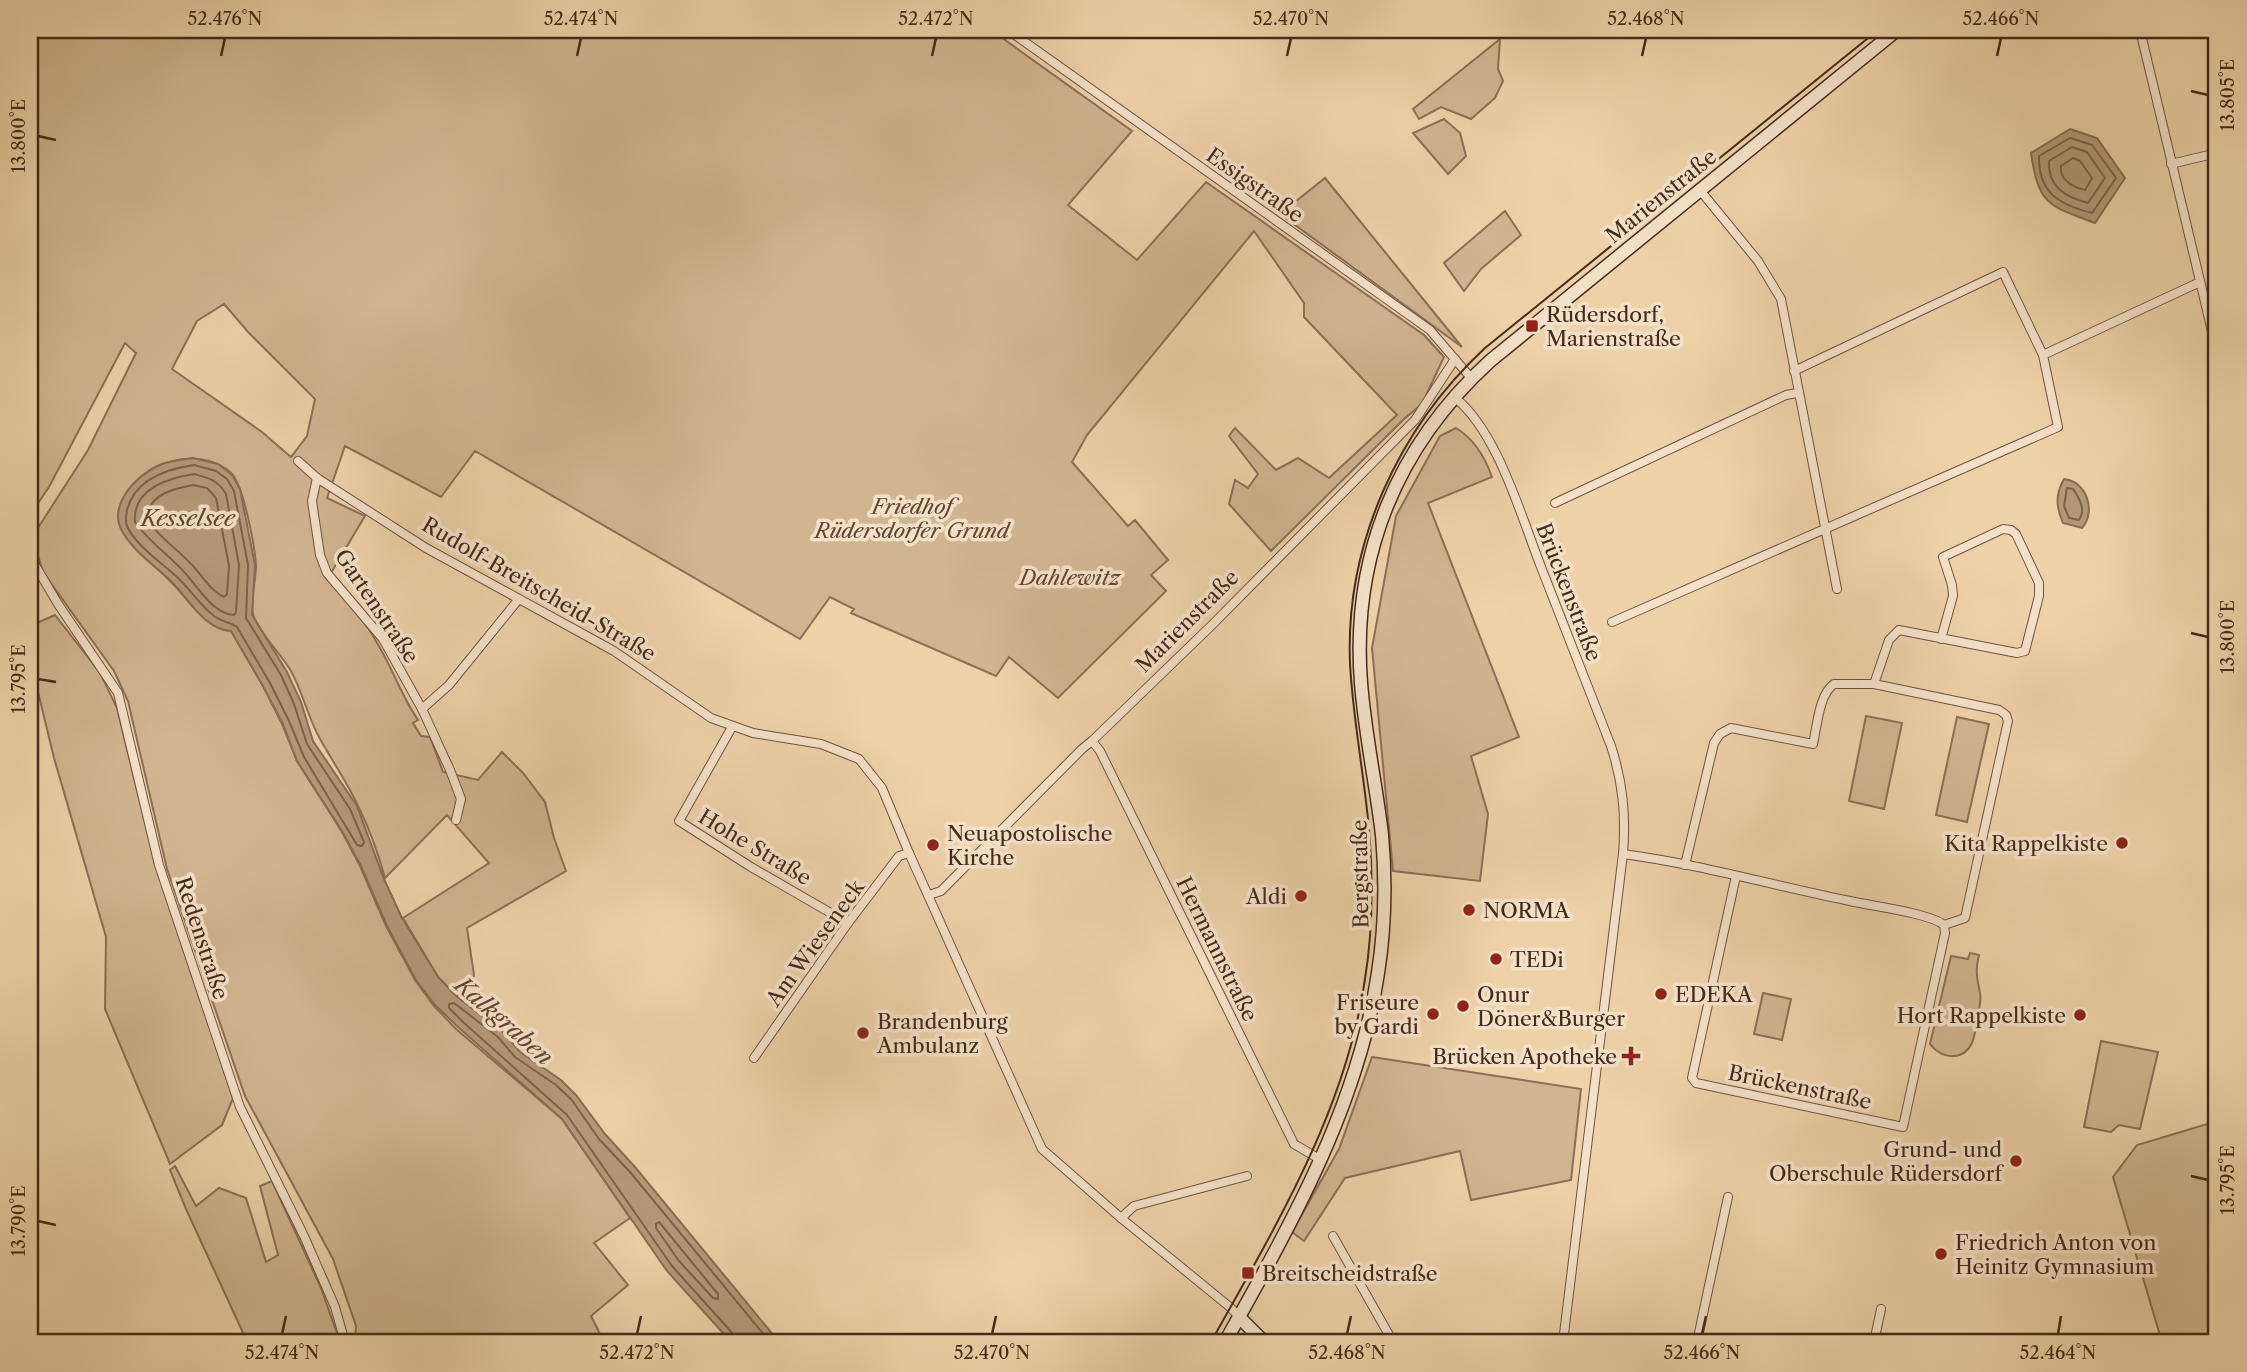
<svg xmlns="http://www.w3.org/2000/svg" width="2247" height="1372" font-family="'Libre Caslon Text',serif">
  <style>
    .green { fill: #d0b591; stroke: #8a7056; stroke-width: 2; fill-rule: evenodd }
    .water { fill: #b49978; stroke: #876d52; stroke-width: 2 }
    .lines { fill: none; stroke-linecap: round; stroke-linejoin: round }
    .shore { stroke: #7c6249; stroke-width: 2 }
    .street-casing { stroke: #6e543e; stroke-width: 10 }
    .secondary-casing { stroke: #442b1a; stroke-width: 15 }
    .street { stroke: #f3e1c7; stroke-width: 8 }
    .secondary { stroke: #f3e1c7; stroke-width: 12 }
    .tram { stroke: #442b1a; stroke-width: 2 }
    .ticks { fill: none; stroke: #442b1a; stroke-width: 2.5 }
    .poi-dot { fill: #8f2418; stroke: #f3e1c7; stroke-width: 2.5 }
    .labels { text-anchor: middle; dominant-baseline: central; stroke-width: 7; stroke-linejoin: round; paint-order: stroke }
    .street-label { font-size: 21px; fill: #442b1a; stroke: #f3e1c7 }
    .poi-label { font-size: 21px; fill: #442b1a; stroke: #f3e1c7; text-anchor: start }
    .park-label { font-size: 21px; font-style: italic; fill: #604732; stroke: #f3e1c7 }
    .water-label { font-size: 23px; font-style: italic; fill: #604632; stroke: #f3e1c7 }
    .neatline { fill: none; stroke: #442b1a; stroke-width: 2.5 }
    .ticks-label { font-size: 18px; text-anchor: middle; fill: #442b1a }
  </style>
  <rect width="100%" height="100%" fill="#edd1a9"/>
  <filter id="stains"><feTurbulence type="fractalNoise" baseFrequency=".00286" numOctaves="4"/><feColorMatrix values="0 0 0 0 .2 0 0 0 0 .09 0 0 0 0 .02 0 0 0 .5 -.17"/></filter>
  <radialGradient id="worn" r=".72"><stop offset=".6" stop-color="#630" stop-opacity="0"/><stop offset="1" stop-color="#630" stop-opacity=".3"/></radialGradient>
  <g class="green">
    <path d="M30 30H991L1132 131 1068 205 1137 260 1206 182 1424 335 1444 357 1422 404 1404 419 1271 551 1229 504 1235 480 1248 488 1258 474 1229 436 1235 428 1276 470 1298 458 1329 478 1397 415 1304 317V303L1254 231 1087 435 1072 462 1128 526 1135 520 1168 560 1151 575 1166 591 1058 698 1009 657 996 676 851 613 854 609 830 597 800 639 475 451 441 497 345 446 327 498 365 516 328 578C347 600 366 622 380 648 394 672 402 697 418 720L413 723 421 736 430 737 443 772 478 780 502 752 523 773 545 802 554 838 566 871 467 928 474 975 464 1003 438 977 403 918 489 863 447 815 385 878C378 853 369 827 357 804 346 780 330 758 318 735 307 714 302 691 291 671 283 657 255 627 253 614 250 599 256 581 256 566 255 548 244 487 232 474 215 456 185 456 163 464 149 468 134 481 126 493 103 534 146 556 171 582 188 598 205 630 231 631L263 686 282 724 297 761 342 832 360 866 386 926 415 980 434 1006 456 1029 562 1119 630 1218 594 1243 628 1285 591 1316 604 1342H355L356 1326 333 1259 245 1096 167 869 128 701 114 671 43 572 34 542 36 531 88 450 136 353 125 343 49 487 30 515ZM224 304 249 333 315 399 307 436 291 457 262 432 172 369 197 321Z"/>
    <path d="M1500 39 1498 69 1503 81 1495 98 1471 119 1441 107 1419 119 1413 109Z"/>
    <path d="M1444 119 1460 133 1466 156 1448 174 1413 133Z"/>
    <path d="M1325 178 1462 347 1280 214Z"/>
    <path d="M1505 211 1521 235 1481 269 1464 291 1444 263Z"/>
    <path d="M1456 428C1474 439 1485 457 1492 477L1428 503 1519 737 1471 756 1488 814 1480 881 1393 871 1372 648 1396 516 1440 436Z"/>
    <path d="M55 615 100 673 117 708 155 864 233 1098 222 1125 170 1164 105 1009 106 937 54 758 30 659V626Z"/>
    <path d="M1866 716 1902 723 1884 809 1849 801Z"/>
    <path d="M1957 717 1989 724 1967 822 1936 815Z"/>
    <path d="M1970 953 1979 955C1975 972 1977 977 1980 993 1982 1001 1975 1035 1972 1043 1969 1050 1962 1056 1954 1056 1945 1057 1936 1052 1930 1044L1951 956 1968 959Z"/>
    <path d="M1763 993 1791 999 1782 1040 1754 1034Z"/>
    <path d="M2101 1041 2158 1052 2140 1129 2119 1125 2111 1132 2084 1127Z"/>
    <path d="M1372 1057 1581 1089 1571 1180 1471 1200 1460 1151 1345 1178 1304 1241 1292 1232 1339 1149Z"/>
    <path d="M2217 1121V1342H2162L2113 1177 2137 1145Z"/>
    <path d="M175 1166 196 1206 219 1188 246 1198 266 1262 278 1255 260 1186 272 1181 321 1288 340 1342H243L244 1335 186 1209 170 1170Z"/>
  </g>
  <g class="water">
    <path d="M2070 129 2097 138 2125 178 2095 223C2048 205 2039 206 2031 153Z"/>
    <path d="M193 458 218 464 232 475 240 489 255 565 252 615 287 672 301 702 313 741 357 806 384 879 402 918 438 977 456 996 503 1032 520 1052 561 1080 576 1095 605 1134 635 1167 779 1342H731L667 1271 562 1119 458 1027 435 1005 416 980 387 926 361 866 342 831 297 761 283 724 263 686 231 631C204 629 188 598 171 581 155 565 133 551 122 531 107 504 139 473 162 464 171 461 183 460 193 458Z"/>
    <path d="M2064 479C2086 481 2097 511 2082 528L2063 523C2056 507 2055 495 2064 479Z"/>
  </g>
  <g class="lines">
    <g class="shore">
      <path d="M2070 138 2092 145 2116 178 2092 213C2060 205 2038 193 2039 156Z"/>
      <path d="M2072 147 2087 152 2105 178 2088 203C2065 197 2048 187 2049 161Z"/>
      <path d="M2073 158 2080 161 2092 178 2085 190C2073 187 2059 180 2061 166Z"/>
      <path d="M194 465 216 471 227 479 234 491 248 565 246 618 281 675 294 704 307 744 350 809 364 842 362 846 357 845 304 757 289 721 270 683 237 627C230 622 222 622 214 616 199 604 190 589 177 577 162 563 135 545 127 526 125 521 126 515 127 510 135 479 166 469 194 465Z"/>
      <path d="M194 474C209 478 218 480 226 494L239 565 236 612 234 615C213 614 198 587 185 573 169 555 149 542 135 522 132 489 168 478 194 474Z"/>
      <path d="M193 485 207 488 216 498 229 566 227 594 224 597C211 591 203 577 193 566 178 549 158 537 146 518 150 494 172 489 193 485Z"/>
      <path d="M2067 488 2073 489C2080 499 2086 510 2079 520L2069 518 2064 506Z"/>
      <path d="M659 1222 718 1294V1299L713 1298 679 1261 656 1228V1224Z"/>
      <path d="M736 1342 734 1335 672 1266 567 1115 463 1022 449 1008V1004L454 1003 498 1037 515 1057 556 1085 571 1099 599 1139 630 1172 770 1342"/>
    </g>
    <g class="street-casing">
      <g id="street">
        <path d="M1008 30 1430 330 1471 378"/>
        <path d="M2140 30 2217 352"/>
        <path d="M2171 164 2217 153"/>
        <path d="M1699 189 1758 261 1781 299 1837 589"/>
        <path d="M2043 355 2200 282"/>
        <path d="M1454 397C1497 430 1521 516 1541 567 1564 626 1587 686 1611 746 1623 783 1626 815 1623 854L1563 1342"/>
        <path d="M298 461 317 478 426 548 614 651 711 718 753 733 821 744 859 759 882 788 909 853 1042 1149 1121 1218 1231 1308 1239 1317"/>
        <path d="M317 478 312 501 320 555 327 573 383 639 422 709 450 770 461 799 456 820"/>
        <path d="M1555 503 1786 395 1797 393"/>
        <path d="M30 548 35 565 58 604 118 693 159 865 240 1107 304 1236 335 1307 345 1342"/>
        <path d="M1612 622 2058 427 2043 355 2003 272 1794 371"/>
        <path d="M1874 684 1889 640 1899 630 2017 653 2025 651 2039 596V583L2016 534 2011 530 2003 529 1943 557 1952 585 1953 596 1941 639"/>
        <path d="M422 709 449 685 518 600"/>
        <path d="M732 727 679 821 751 867 848 923"/>
        <path d="M1092 741 1100 751 1294 1144 1321 1160"/>
        <path d="M1623 854C1699 864 1775 886 1850 901 1872 906 1929 913 1944 925L1945 933 1903 1127 1696 1083 1692 1078 1736 876"/>
        <path d="M1685 865 1714 743 1720 734 1731 728 1813 744C1817 727 1819 694 1834 684H1874L1999 710 2006 715 2008 721 1965 918 1944 925"/>
        <path d="M929 895 941 891 1082 749 1092 741 1212 625 1415 420 1455 359"/>
        <path d="M754 1058 848 923 899 856 909 853"/>
        <path d="M1121 1218 1134 1206 1247 1176"/>
        <path d="M1333 1236 1393 1342"/>
        <path d="M1697 1342 1728 1197"/>
        <path d="M1874 1342 1881 1309"/>
      </g>
    </g>
    <g class="secondary-casing">
      <g id="secondary">
        <path d="M1239 1317 1264 1342"/>
        <path d="M1225 1342C1290 1226 1358 1107 1378 973 1385 928 1386 880 1382 835 1376 784 1365 734 1361 683 1351 556 1397 446 1490 361L1897 30"/>
      </g>
    </g>
    <use href="#street" class="street"/>
    <use href="#secondary" class="secondary"/>
    <path class="tram" d="M1211 1342C1275 1227 1346 1111 1365 979 1373 930 1373 879 1369 829 1364 774 1353 719 1350 664 1345 544 1398 429 1485 348L1878 30"/>
  </g>
  <path class="ticks" d="M221 56 225 38M577 56 581 38M932 56 936 38M1287 56 1291 38M1642 56 1646 38M1997 56 2001 38M2191 91 2208 95M38 136 56 140M2191 633 2208 637M38 679 56 682M2191 1176 2208 1180M38 1221 56 1225M282 1334 286 1316M637 1334 641 1316M992 1334 996 1316M1347 1334 1351 1316M1702 1334 1706 1316M2058 1334 2061 1316"/>
  <g class="poi-dot">
    <rect x="1525" y="319" width="14" height="14" rx="3.5"/>
    <circle cx="2122" cy="843" r="7"/>
    <circle cx="933" cy="845" r="7"/>
    <circle cx="1301" cy="896" r="7"/>
    <circle cx="1469" cy="910" r="7"/>
    <circle cx="1496" cy="959" r="7"/>
    <circle cx="1661" cy="994" r="7"/>
    <circle cx="1463" cy="1006" r="7"/>
    <circle cx="1433" cy="1014" r="7"/>
    <circle cx="2080" cy="1015" r="7"/>
    <circle cx="863" cy="1033" r="7"/>
    <path d="M1627.5 1045.5h7v7h7v7h-7v7h-7v-7h-7v-7h7z"/>
    <circle cx="2016" cy="1161" r="7"/>
    <circle cx="1941" cy="1254" r="7"/>
    <rect x="1241" y="1266" width="14" height="14" rx="3.5"/>
  </g>
  <g class="labels">
    <g class="street-label">
      <text transform="translate(1255 185) rotate(35)">Essigstraße</text>
      <text transform="translate(1661 196) rotate(-39)">Marienstraße</text>
      <text transform="translate(539 589) rotate(30)">Rudolf-Breitscheid-Straße</text>
      <text transform="translate(1569 592) rotate(69)">Brückenstraße</text>
      <text transform="translate(377 606) rotate(56)">Gartenstraße</text>
      <text transform="translate(1187 621) rotate(-45)">Marienstraße</text>
      <text transform="translate(755 847) rotate(31)">Hohe Straße</text>
      <text transform="translate(1360 874) rotate(-91)">Bergstraße</text>
      <text transform="translate(202 938) rotate(72)">Redenstraße</text>
      <text transform="translate(815 943) rotate(-54)">Am Wieseneck</text>
      <text transform="translate(1217 949) rotate(64)">Hermannstraße</text>
      <text transform="translate(1800 1087) rotate(12)">Brückenstraße</text>
    </g>
    <g class="poi-label">
      <text x="1546" y="314">Rüdersdorf,<tspan x="1546" dy="24">Marienstraße</tspan></text>
      <text x="947" y="833">Neuapostolische<tspan x="947" dy="24">Kirche</tspan></text>
      <text x="2108" y="843" text-anchor="end">Kita Rappelkiste</text>
      <text x="1287" y="896" text-anchor="end">Aldi</text>
      <text x="1483" y="910">NORMA</text>
      <text x="1510" y="959">TEDi</text>
      <text x="1477" y="994">Onur<tspan x="1477" dy="24">Döner&amp;Burger</tspan></text>
      <text x="1675" y="994">EDEKA</text>
      <text x="1419" y="1002" text-anchor="end">Friseure<tspan x="1419" dy="24">by Gardi</tspan></text>
      <text x="2066" y="1015" text-anchor="end">Hort Rappelkiste</text>
      <text x="877" y="1021">Brandenburg<tspan x="877" dy="24">Ambulanz</tspan></text>
      <text x="1617" y="1056" text-anchor="end">Brücken Apotheke</text>
      <text x="2002" y="1149" text-anchor="end">Grund- und<tspan x="2002" dy="24">Oberschule Rüdersdorf</tspan></text>
      <text x="1955" y="1242">Friedrich Anton von<tspan x="1955" dy="24">Heinitz Gymnasium</tspan></text>
      <text x="1262" y="1273">Breitscheidstraße</text>
    </g>
    <g class="park-label">
      <text x="912" y="506">Friedhof<tspan x="912" dy="24">Rüdersdorfer Grund</tspan></text>
      <text x="1070" y="577">Dahlewitz</text>
    </g>
    <g class="water-label">
      <text x="188" y="518">Kesselsee</text>
      <text transform="translate(504 1021) rotate(41)">Kalkgraben</text>
    </g>
  </g>
  <rect width="2247" height="1372" fill="none" stroke="#edd1a9" stroke-width="77"/>
  <rect x="38" y="38" width="2170" height="1296" class="neatline"/>
  <g class="ticks-label">
    <text x="225" y="25">52.476°N</text>
    <text x="581" y="25">52.474°N</text>
    <text x="936" y="25">52.472°N</text>
    <text x="1291" y="25">52.470°N</text>
    <text x="1646" y="25">52.468°N</text>
    <text x="2001" y="25">52.466°N</text>
    <text transform="translate(2228 95) rotate(-90)" y="6">13.805°E</text>
    <text transform="translate(19 136) rotate(-90)" y="6">13.800°E</text>
    <text transform="translate(2228 637) rotate(-90)" y="6">13.800°E</text>
    <text transform="translate(19 679) rotate(-90)" y="6">13.795°E</text>
    <text transform="translate(2228 1180) rotate(-90)" y="6">13.795°E</text>
    <text transform="translate(19 1221) rotate(-90)" y="6">13.790°E</text>
    <text x="282" y="1359">52.474°N</text>
    <text x="637" y="1359">52.472°N</text>
    <text x="992" y="1359">52.470°N</text>
    <text x="1347" y="1359">52.468°N</text>
    <text x="1702" y="1359">52.466°N</text>
    <text x="2058" y="1359">52.464°N</text>
  </g>
  <rect width="100%" height="100%" filter="url(#stains)"/>
  <rect width="100%" height="100%" fill="url(#worn)"/>
</svg>
